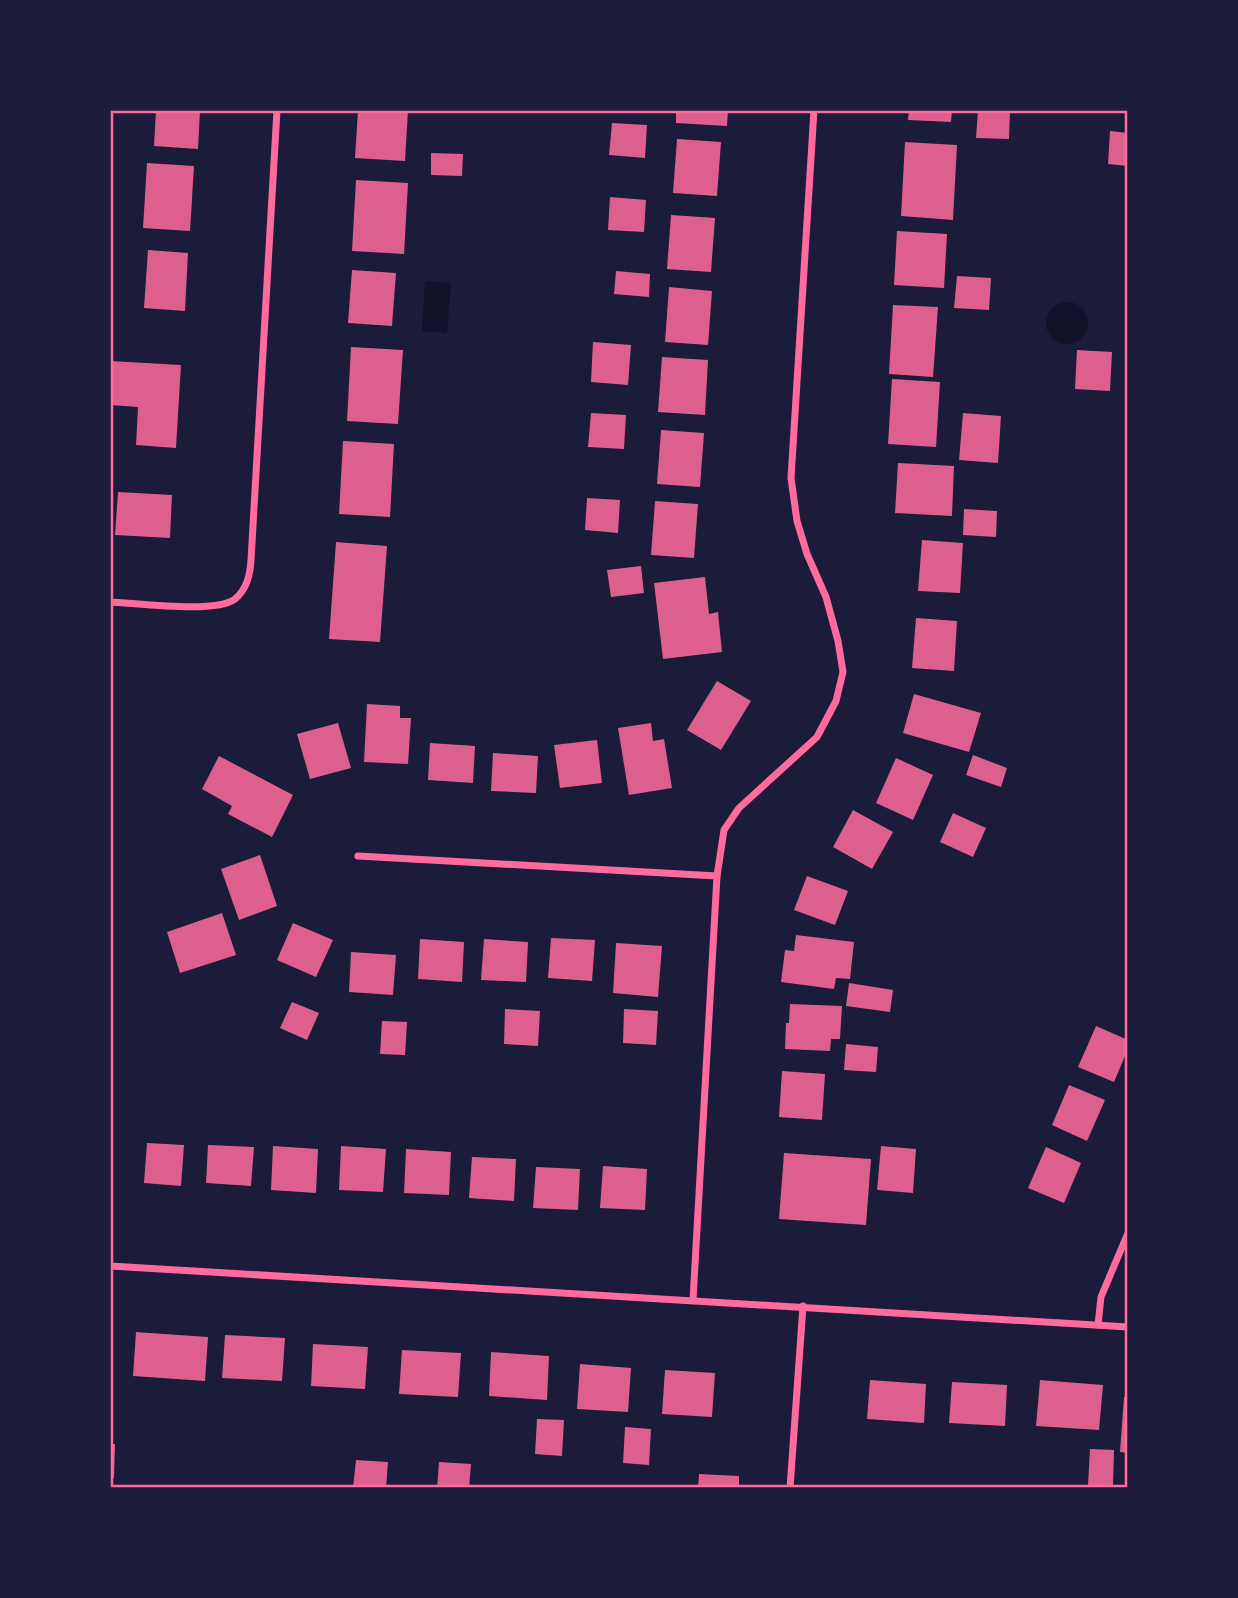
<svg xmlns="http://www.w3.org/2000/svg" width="1238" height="1598" font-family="Signika,sans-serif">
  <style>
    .water { fill: #12122b }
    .building { fill: #dd5f8e }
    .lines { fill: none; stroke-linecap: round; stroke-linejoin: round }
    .minor { stroke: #ff6b9d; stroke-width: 7 }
    .neatline { fill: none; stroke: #ff6b9d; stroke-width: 2.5 }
  </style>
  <rect width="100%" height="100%" fill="#1b1b3a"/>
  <g class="water">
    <path d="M425 281 451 283 447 333 422 331Z"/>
    <circle cx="1067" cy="323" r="21"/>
  </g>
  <g class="building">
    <path d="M156 110H200L198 149 154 146Z"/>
    <path d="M358 110H408L405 161 355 158Z"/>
    <path d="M676 110H728L727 126 676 123Z"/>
    <path d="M909 110H952L951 122 908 120Z"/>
    <path d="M978 110H1010L1009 139 976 138Z"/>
    <path d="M612 123 647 125 645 158 609 155Z"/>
    <path d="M1110 131 1128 133V166L1108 164Z"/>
    <path d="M677 139 721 142 717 196 673 193Z"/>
    <path d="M905 142 957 145 953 220 901 216Z"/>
    <path d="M431 153 463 154 462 176 431 175Z"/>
    <path d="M147 163 194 166 190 231 143 228Z"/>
    <path d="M356 180 408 183 404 254 352 251Z"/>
    <path d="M610 197 646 200 644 232 608 230Z"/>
    <path d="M671 215 715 218 711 272 667 269Z"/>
    <path d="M897 231 947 234 944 288 894 285Z"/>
    <path d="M148 250 188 253 185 311 144 308Z"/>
    <path d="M352 270 396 273 392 326 348 323Z"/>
    <path d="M616 271 650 274 649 297 614 294Z"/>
    <path d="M957 276 991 278 989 310 954 308Z"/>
    <path d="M669 287 712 291 708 345 665 342Z"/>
    <path d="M893 305 938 307 933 377 889 374Z"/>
    <path d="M593 342 631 345 628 385 591 382Z"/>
    <path d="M351 347 403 350 398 424 347 421Z"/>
    <path d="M1077 350 1112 352 1110 391 1075 389Z"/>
    <path d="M662 357 708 360 705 415 658 412Z"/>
    <path d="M110 361 181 365 176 448 136 445 138 407 110 405Z"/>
    <path d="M892 379 940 382 936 447 888 444Z"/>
    <path d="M591 413 626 415 624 449 588 447Z"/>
    <path d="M963 413 1001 416 998 463 959 460Z"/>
    <path d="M661 430 704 433 700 487 657 484Z"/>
    <path d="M343 441 394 444 390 517 339 514Z"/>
    <path d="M898 463 954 466 952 516 895 513Z"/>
    <path d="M118 492 172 495 170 538 115 535Z"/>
    <path d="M587 498 620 500 618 533 585 530Z"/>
    <path d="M655 501 698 504 694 558 651 555Z"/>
    <path d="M964 509 997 511 996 537 963 535Z"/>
    <path d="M922 540 963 543 960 593 918 591Z"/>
    <path d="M336 542 387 546 380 642 329 639Z"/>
    <path d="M641 566 644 593 611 597 607 570Z"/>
    <path d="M705 577 709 614 718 612 722 652 663 659 654 583Z"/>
    <path d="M916 618 957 621 954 671 912 668Z"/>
    <path d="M717 681 751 701 721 750 687 730Z"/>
    <path d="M914 694 981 713 969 752 903 733Z"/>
    <path d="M367 704 400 706V718H411L408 764 364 762Z"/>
    <path d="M338 723 351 768 310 779 297 734Z"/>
    <path d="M651 723 653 741 664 739 672 788 629 795 618 728Z"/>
    <path d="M597 740 602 783 560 788 554 745Z"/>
    <path d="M430 743 475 746 473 783 428 780Z"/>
    <path d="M493 753 538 756 536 793 491 791Z"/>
    <path d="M973 755 1007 768 1001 787 966 775Z"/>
    <path d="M219 756 293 795 272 837 228 814 232 806 202 789Z"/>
    <path d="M896 758 933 775 913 820 876 803Z"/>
    <path d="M853 810 893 832 872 869 833 847Z"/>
    <path d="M953 813 986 828 973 857 940 842Z"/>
    <path d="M260 855 277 906 239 920 221 869Z"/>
    <path d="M807 876 848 891 835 925 794 910Z"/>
    <path d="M222 913 236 955 180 973 167 932Z"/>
    <path d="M293 923 333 940 316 977 277 960Z"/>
    <path d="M796 935 854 942 850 979 836 978 834 989 781 982 785 950 794 951Z"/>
    <path d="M551 938 595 940 592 981 548 978Z"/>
    <path d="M420 939 464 942 462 982 418 979Z"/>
    <path d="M484 939 528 942 526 982 481 980Z"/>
    <path d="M616 943 662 946 658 997 613 993Z"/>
    <path d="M351 952 396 955 393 995 349 992Z"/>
    <path d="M849 983 893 990 890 1012 846 1006Z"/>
    <path d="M292 1002 319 1013 307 1040 280 1028Z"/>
    <path d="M790 1004 842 1006 840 1039H831L830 1051 785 1049 786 1023H789Z"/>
    <path d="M505 1009 540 1011 538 1046 504 1044Z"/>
    <path d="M624 1009 658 1011 656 1045 623 1043Z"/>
    <path d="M382 1021 407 1022 405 1055 380 1054Z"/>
    <path d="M1096 1026 1128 1040V1049L1114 1082 1078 1067Z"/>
    <path d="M846 1044 878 1047 876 1072 844 1070Z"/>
    <path d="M782 1071 825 1074 822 1120 779 1117Z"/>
    <path d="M1069 1085 1105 1100 1087 1141 1052 1125Z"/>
    <path d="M147 1143 184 1145 181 1186 144 1183Z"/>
    <path d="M208 1145 254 1147 251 1186 206 1183Z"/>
    <path d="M273 1146 318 1149 316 1193 271 1190Z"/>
    <path d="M341 1146 386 1149 383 1192 339 1190Z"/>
    <path d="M881 1146 916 1149 913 1193 877 1190Z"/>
    <path d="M1046 1147 1081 1163 1064 1203 1028 1188Z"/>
    <path d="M406 1149 451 1152 449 1195 404 1193Z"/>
    <path d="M784 1153 871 1159 866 1225 779 1219Z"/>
    <path d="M472 1157 516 1159 514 1201 469 1198Z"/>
    <path d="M603 1166 647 1169 645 1210 600 1208Z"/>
    <path d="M536 1167 580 1169 578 1210 533 1208Z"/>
    <path d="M136 1332 208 1337 205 1381 133 1376Z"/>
    <path d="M225 1335 285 1338 282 1381 222 1378Z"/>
    <path d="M313 1344 368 1347 365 1389 311 1386Z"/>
    <path d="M402 1350 461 1353 458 1397 399 1394Z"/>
    <path d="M491 1352 549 1356 547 1400 489 1396Z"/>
    <path d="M580 1364 631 1368 628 1412 577 1409Z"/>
    <path d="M665 1370 715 1373 712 1417 662 1414Z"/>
    <path d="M870 1380 926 1384 924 1423 867 1419Z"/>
    <path d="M1040 1380 1103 1385 1099 1430 1036 1426Z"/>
    <path d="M952 1382 1007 1385 1005 1426 949 1423Z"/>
    <path d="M1124 1397H1128V1453L1120 1452Z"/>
    <path d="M537 1419 564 1420 562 1456 535 1454Z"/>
    <path d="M625 1427 651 1429 649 1465 623 1463Z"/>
    <path d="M110 1444H115L114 1478H110Z"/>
    <path d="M1090 1449 1114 1450 1113 1486 1088 1485Z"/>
    <path d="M356 1460 388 1462 386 1488H353Z"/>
    <path d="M439 1462 471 1464 469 1488H437Z"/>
    <path d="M699 1474 739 1476V1488H698Z"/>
  </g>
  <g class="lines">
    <g class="minor">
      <path d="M110 602C136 603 216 614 235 599 247 589 250 575 251 560L277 110"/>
      <path d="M358 856 717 876"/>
      <path d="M110 1266 1128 1327"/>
      <path d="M693 1300 717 876 724 830 739 808 817 737 836 701 843 672 838 641 826 597 807 554 797 521 791 478 814 110"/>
      <path d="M1098 1325 1101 1297 1128 1233"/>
      <path d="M790 1488 803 1306"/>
    </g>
  </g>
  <rect width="1238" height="1598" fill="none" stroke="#1b1b3a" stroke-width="224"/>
  <rect x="112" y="112" width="1014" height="1374" class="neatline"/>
</svg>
